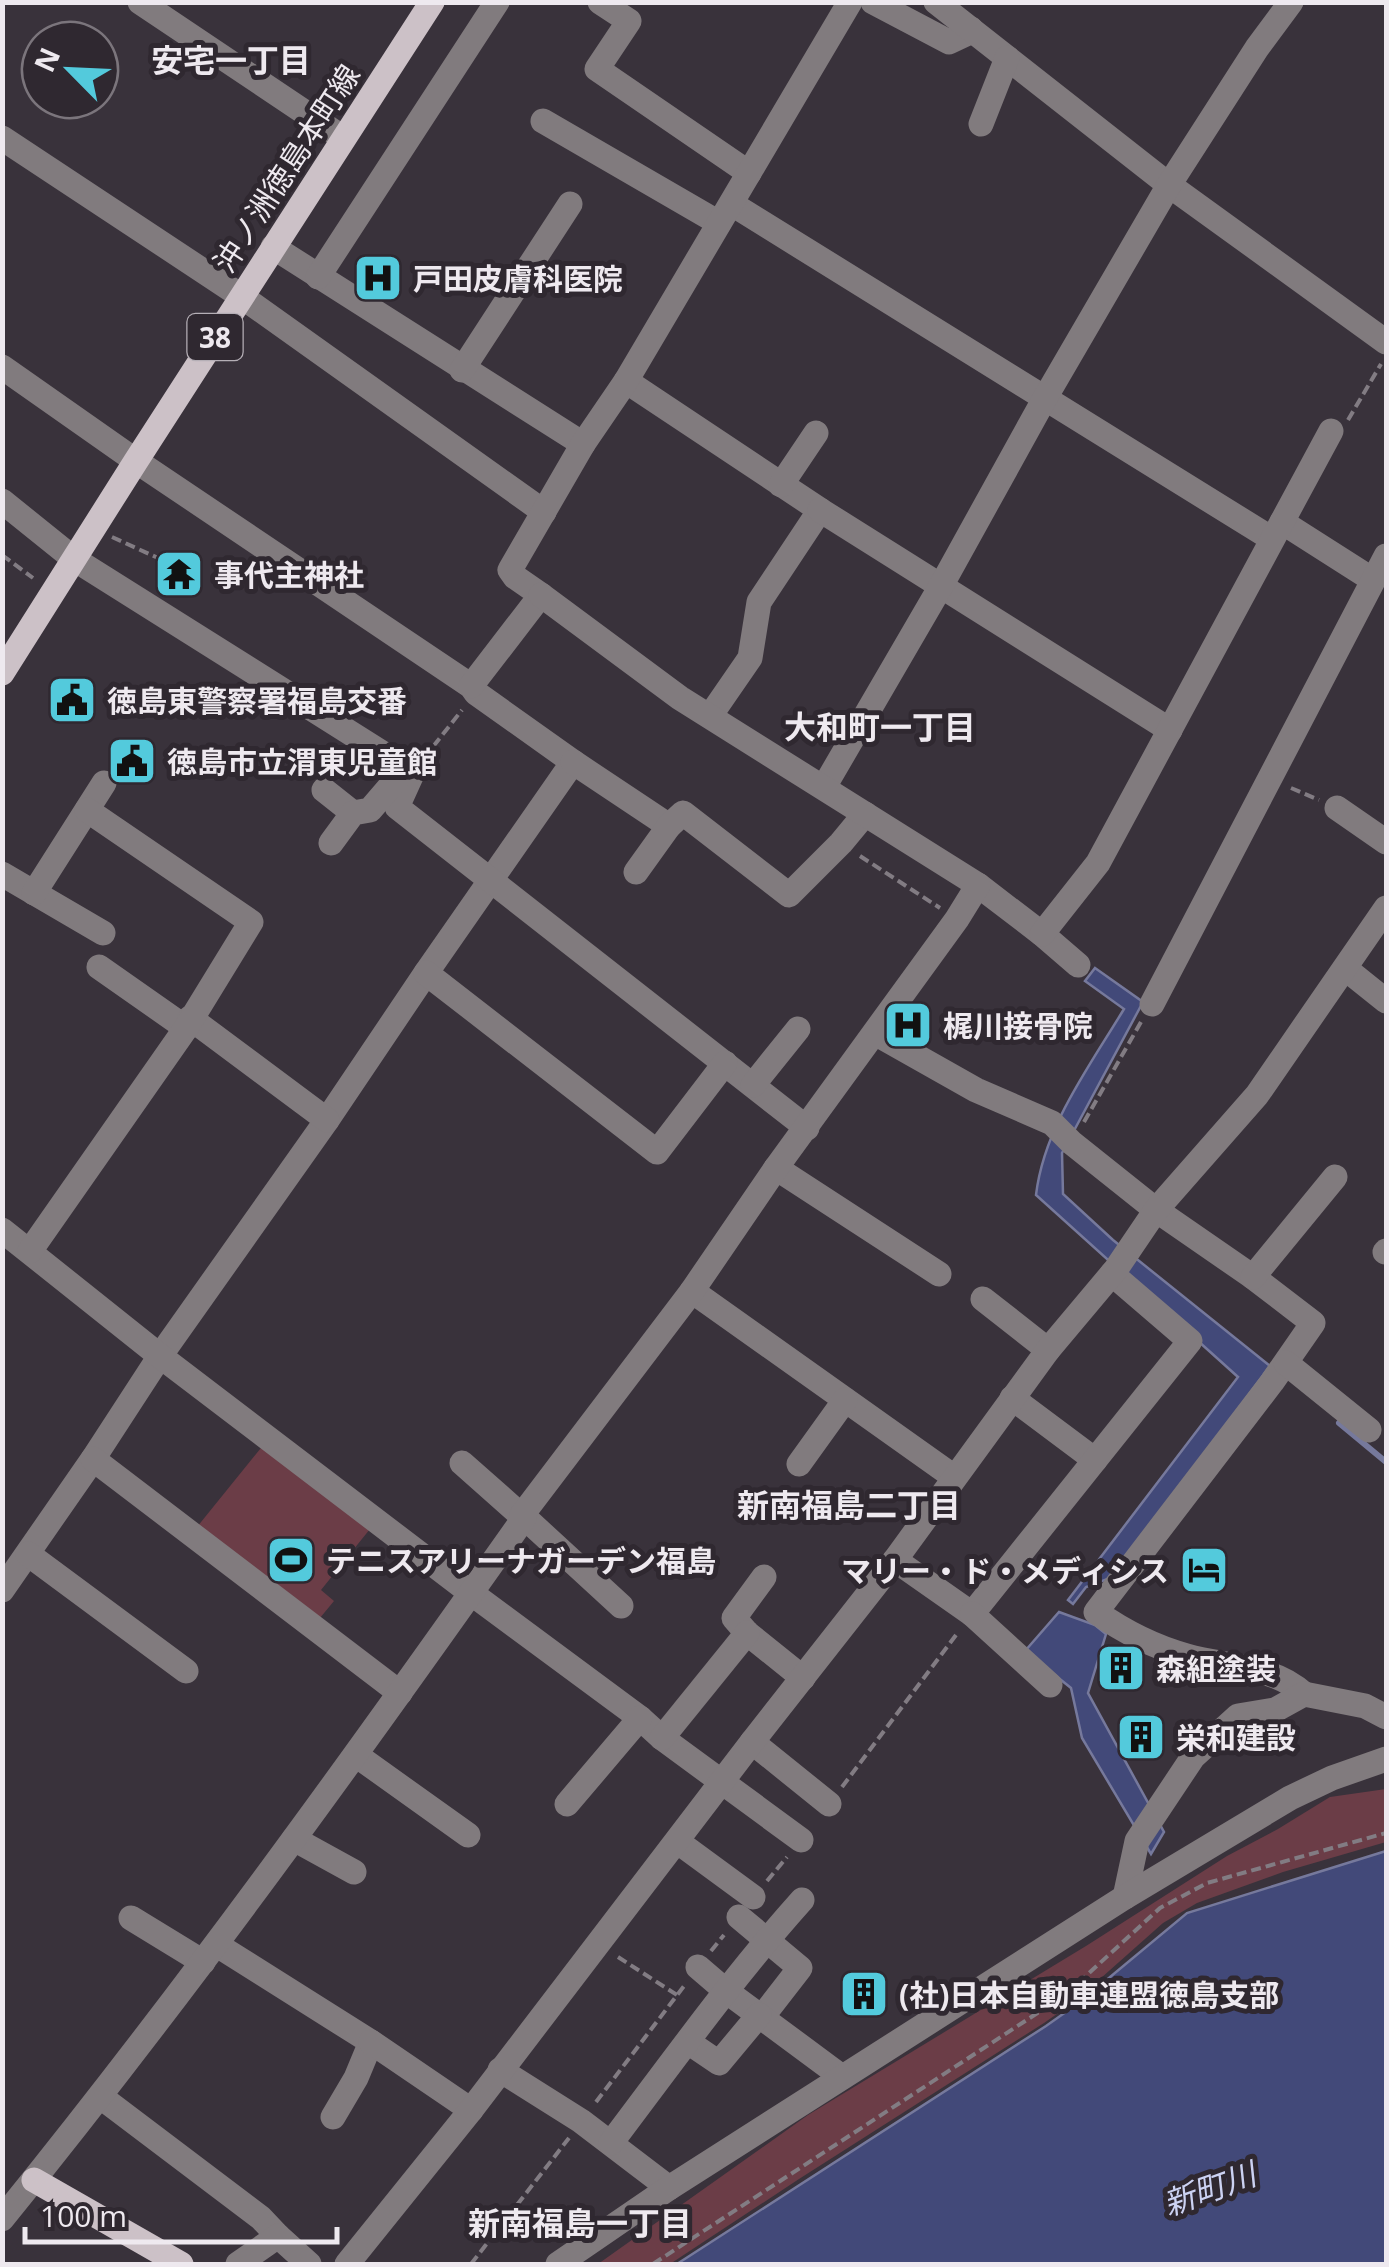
<svg xmlns="http://www.w3.org/2000/svg" width="1389" height="2267" font-family="'Open Sans','Noto Sans JP',sans-serif">
  <style>
    .green { fill: #6b3d47 }
    .water { fill: #424979; stroke: #76799c; stroke-width: 2.5 }
    .lines { fill: none; stroke-linecap: round; stroke-linejoin: round }
    .stream { stroke: #76799c; stroke-width: 6 }
    .path { stroke: #827c83; stroke-width: 4; stroke-dasharray: 10 5; stroke-linecap: butt }
    .minor { stroke: #817b7e; stroke-width: 25 }
    .major { stroke: #ccc1c7; stroke-width: 25 }
    .labels { text-anchor: middle; dominant-baseline: central; stroke-width: 10; stroke-linejoin: round; paint-order: stroke }
    .shield { fill: #2f2830; stroke: #b5afb6; stroke-width: 2.5 }
    .shield-label { font-size: 28px; font-weight: bold; fill: #eee9ef }
    .street-label { font-size: 30px; fill: #eee9ef; stroke: #2f2830 }
    .poi-label { font-size: 30px; font-weight: bold; fill: #eee9ef; stroke: #2f2830; text-anchor: start }
    .neighbourhood-label { font-size: 32px; font-weight: bold; fill: #eee9ef; stroke: #2f2830 }
    .water-label { font-size: 32px; font-style: italic; fill: #ccd2f2; stroke: #2f2830 }
  </style>
  <rect width="100%" height="100%" fill="#39323b"/>
  <g class="green">
    <path d="M265 1443 370 1529 321 1590 334 1601 315 1624 197 1527Z"/>
    <path d="M1386 1789V1842L1283 1872 1197 1903 1163 1923 1074 2002 1044 2023 799 2179 670 2264H598L808 2115 1086 1946 1227 1856 1278 1829 1330 1797Z"/>
  </g>
  <g class="water">
    <path d="M1095 968 1143 1002 1062 1153 1063 1194 1113 1240 1270 1366 1113 1577 1086 1587 1073 1604 1068 1600 1238 1377 1036 1195C1044 1127 1089 1067 1124 1009L1085 981Z"/>
    <path d="M1059 1612 1095 1625 1106 1634 1088 1693 1164 1832 1151 1854 1082 1738 1071 1688 1025 1651Z"/>
    <path d="M1386 1851V2264H677L1046 2026 1080 2002 1187 1913Z"/>
  </g>
  <g class="lines">
    <path class="stream" d="M1339 1423 1386 1462"/>
    <g class="path">
      <path d="M1348 420 1381 364"/>
      <path d="M112 537 158 558"/>
      <path d="M2 555 33 578"/>
      <path d="M424 758 462 710"/>
      <path d="M1291 788 1319 800"/>
      <path d="M860 856 940 908"/>
      <path d="M1084 1122 1141 1022"/>
      <path d="M842 1787 959 1631"/>
      <path d="M767 1881 787 1857"/>
      <path d="M711 1951 724 1935"/>
      <path d="M618 1957 677 1995"/>
      <path d="M596 2102 684 1986"/>
      <path d="M471 2264 569 2138"/>
      <path d="M653 2264 1065 1995 1160 1908 1207 1883 1386 1833"/>
    </g>
    <g class="minor">
      <path d="M140 2 343 138"/>
      <path d="M600 2 629 21 597 69 749 173"/>
      <path d="M873 2 949 42 966 34 971 29"/>
      <path d="M936 2 1169 185 1386 342"/>
      <path d="M543 121 719 223"/>
      <path d="M981 124 1007 58"/>
      <path d="M2 138 241 296 544 512"/>
      <path d="M732 204 1272 539"/>
      <path d="M273 247 583 444"/>
      <path d="M318 277 497 2"/>
      <path d="M2 367 136 461 471 686 476 693 573 762 426 973 327 1120 160 1356 93 1459 2 1590"/>
      <path d="M462 370 570 204"/>
      <path d="M626 381 820 510 759 602 750 658 710 716"/>
      <path d="M781 485 816 433"/>
      <path d="M2 501 74 559 406 768 412 774 397 807 807 1128"/>
      <path d="M820 510 1170 730"/>
      <path d="M1282 522 1373 580"/>
      <path d="M471 686 541 595 515 577 510 570 583 444 626 381 850 2"/>
      <path d="M573 762 669 826"/>
      <path d="M824 787 941 586 1045 398 1169 185 1257 48 1291 2"/>
      <path d="M324 790 353 813"/>
      <path d="M1337 808 1386 842"/>
      <path d="M331 843 353 813 370 810 406 768"/>
      <path d="M636 872 669 826 683 813 789 895 841 843 865 814"/>
      <path d="M2 874 103 933"/>
      <path d="M978 885 1042 934 1078 965"/>
      <path d="M34 893 104 783"/>
      <path d="M1042 934 1098 863 1331 431"/>
      <path d="M99 967 186 1028"/>
      <path d="M1346 969 1386 1001"/>
      <path d="M426 973 657 1152 725 1063"/>
      <path d="M1152 1004 1386 556"/>
      <path d="M190 1018 327 1120"/>
      <path d="M875 1033 976 1090 1052 1123 1072 1143 1156 1210 1253 1277 1313 1323 1272 1382 1096 1612C1123 1631 1154 1647 1187 1656 1226 1667 1273 1665 1304 1694"/>
      <path d="M753 1085 798 1029"/>
      <path d="M776 1168 939 1274"/>
      <path d="M2 1230 160 1356 471 1593 640 1718 662 1738 801 1840"/>
      <path d="M30 1251 186 1028 251 922 87 810"/>
      <path d="M1385 1252 1386 1251"/>
      <path d="M1253 1277 1335 1177"/>
      <path d="M692 1291 954 1477"/>
      <path d="M983 1299 1048 1350"/>
      <path d="M1286 1363 1369 1430"/>
      <path d="M1012 1398 1095 1460"/>
      <path d="M93 1459 400 1693"/>
      <path d="M462 1463 524 1518"/>
      <path d="M799 1464 845 1400"/>
      <path d="M522 1515 621 1606"/>
      <path d="M28 1554 186 1671"/>
      <path d="M895 1560 972 1614 1190 1341 1112 1274"/>
      <path d="M764 1577 734 1618 747 1633 803 1678"/>
      <path d="M972 1614 1050 1685"/>
      <path d="M662 1738 747 1633"/>
      <path d="M752 1742 829 1804"/>
      <path d="M356 1755 468 1835"/>
      <path d="M567 1804 640 1718"/>
      <path d="M294 1839 354 1872"/>
      <path d="M678 1842 753 1897"/>
      <path d="M1125 1897 1137 1841 1193 1757 1238 1716 1275 1710 1304 1694 1365 1706 1386 1717"/>
      <path d="M739 1917 800 1968 762 2017"/>
      <path d="M131 1918 203 1962"/>
      <path d="M217 1945 371 2042 356 2078 333 2117"/>
      <path d="M698 1967 726 1991 842 2077"/>
      <path d="M371 2042 471 2110"/>
      <path d="M688 2042 719 2063 759 2015"/>
      <path d="M500 2070 581 2121 669 2188"/>
      <path d="M101 2097 261 2218 278 2236"/>
      <path d="M611 2143C673 2061 733 1977 802 1900"/>
      <path d="M2 2219C186 1992 356 1756 524 1518L522 1515 692 1291 776 1168 957 919 978 885 680 698 541 595"/>
      <path d="M238 2264 278 2236 309 2264"/>
      <path d="M347 2264 471 2110 752 1742 895 1560 1048 1350 1116 1269 1156 1210 1257 1095 1386 908"/>
      <path d="M558 2264 669 2188 1125 1897 1290 1798 1332 1778 1386 1759"/>
    </g>
    <g class="major">
      <path d="M2 673 136 461 432 2"/>
      <path d="M34 2180 181 2264"/>
    </g>
  </g>
  <defs>
    <g id="hospital-square" transform="scale(2.5)"><rect x="-9" y="-9" width="18" height="18" rx="4" fill="#53cadc" stroke="#2f2830"/><path d="M-5-5h3v3.5h4V-5h3V5h-3V1.5h-4V5h-3Z" fill="#111"/></g>
    <g id="temple-square" transform="scale(2.5)"><rect x="-9" y="-9" width="18" height="18" rx="4" fill="#53cadc" stroke="#2f2830"/><path d="M0-6L5-2H3V0L6.5 2.5H4V6H1.5V3h-3V6H-4V2.5H-6.5L-3 0V-2H-5Z" fill="#111"/></g>
    <g id="civic-square" transform="scale(2.5)"><rect x="-9" y="-9" width="18" height="18" rx="4" fill="#53cadc" stroke="#2f2830"/><path d="M-.6-6.5H3V-4.5H.6V-3L4-1V1h2V6H-6V1h2V-1L-.6-3ZM-1.2 2.5V6h2.4V2.5Z" fill="#111"/></g>
    <g id="stadium-square" transform="scale(2.5)"><rect x="-9" y="-9" width="18" height="18" rx="4" fill="#53cadc" stroke="#2f2830"/><path d="M0-5a6.5 5 0 1 0 0 10a6.5 5 0 1 0 0-10ZM-3.5-1.8h7v3.6h-7Z" fill="#111"/></g>
    <g id="hotel-square" transform="scale(2.5)"><rect x="-9" y="-9" width="18" height="18" rx="4" fill="#53cadc" stroke="#2f2830"/><path d="M-6-4.5h1.5V1H6V5H4.5V3h-9V5H-6ZM-4 0a1.8 1.8 0 1 1 3.6 0ZM.5 0V-2.5h3Q6-2.5 6 0Z" fill="#111"/></g>
    <g id="building-square" transform="scale(2.5)"><rect x="-9" y="-9" width="18" height="18" rx="4" fill="#53cadc" stroke="#2f2830"/><path d="M-4-6H4V6H1V3H-1V6H-4ZM-2.5-4.3h1.7v1.8h-1.7ZM.8-4.3h1.7v1.8H.8ZM-2.5-1h1.7V.8h-1.7ZM.8-1h1.7V.8H.8Z" fill="#111"/></g>
  </defs>
  <g fill-rule="evenodd">
    <use href="#hospital-square" x="378" y="278"/>
    <use href="#temple-square" x="179" y="574"/>
    <use href="#civic-square" x="72" y="700"/>
    <use href="#civic-square" x="132" y="761"/>
    <use href="#hospital-square" x="908" y="1025"/>
    <use href="#stadium-square" x="291" y="1560"/>
    <use href="#hotel-square" x="1204" y="1570"/>
    <use href="#building-square" x="1121" y="1668"/>
    <use href="#building-square" x="1141" y="1737"/>
    <use href="#building-square" x="864" y="1994"/>
  </g>
  <g class="labels">
    <rect class="shield" x="187.5" y="314" width="55" height="46" rx="8"/>
    <g class="shield-label">
      <text x="215" y="337">38</text>
    </g>
    <g class="street-label">
      <text transform="translate(286 168) rotate(-57)">沖ノ洲徳島本町線</text>
    </g>
    <g class="poi-label">
      <text x="413" y="278">戸田皮膚科医院</text>
      <text x="214" y="574">事代主神社</text>
      <text x="107" y="700">徳島東警察署福島交番</text>
      <text x="167" y="761">徳島市立渭東児童館</text>
      <text x="943" y="1025">梶川接骨院</text>
      <text x="326" y="1560">テニスアリーナガーデン福島</text>
      <text x="1169" y="1570" text-anchor="end">マリー・ド・メディシス</text>
      <text x="1156" y="1668">森組塗装</text>
      <text x="1176" y="1737">栄和建設</text>
      <text x="899" y="1994">(社)日本自動車連盟徳島支部</text>
    </g>
    <g class="neighbourhood-label">
      <text x="231" y="59">安宅一丁目</text>
      <text x="880" y="726">大和町一丁目</text>
      <text x="849" y="1504">新南福島二丁目</text>
      <text x="580" y="2222">新南福島一丁目</text>
    </g>
    <g class="water-label">
      <text transform="translate(1209 2188) rotate(-20)">新町川</text>
    </g>
  </g>
  <rect width="1389" height="2267" fill="none" stroke="#eee9ef" stroke-width="10"/>
  <g transform="translate(70 70) rotate(294)"><circle r="48" fill="#2f2830" stroke="#7b757c" stroke-width="2.5"/>
  <path d="M0-8L18 38L0 25L-18 38Z" fill="#53cadc"/>
  <text y="-15" font-size="28" font-weight="bold" text-anchor="middle" fill="#eee9ef">N</text>
  </g>
  <path d="M25 2227v15h312v-15" fill="none" stroke="#eee9ef" stroke-width="5"/>
  <text x="40" y="2227" font-size="30" fill="#eee9ef" stroke="#2f2830" stroke-width="8" paint-order="stroke">100 m</text>
</svg>
